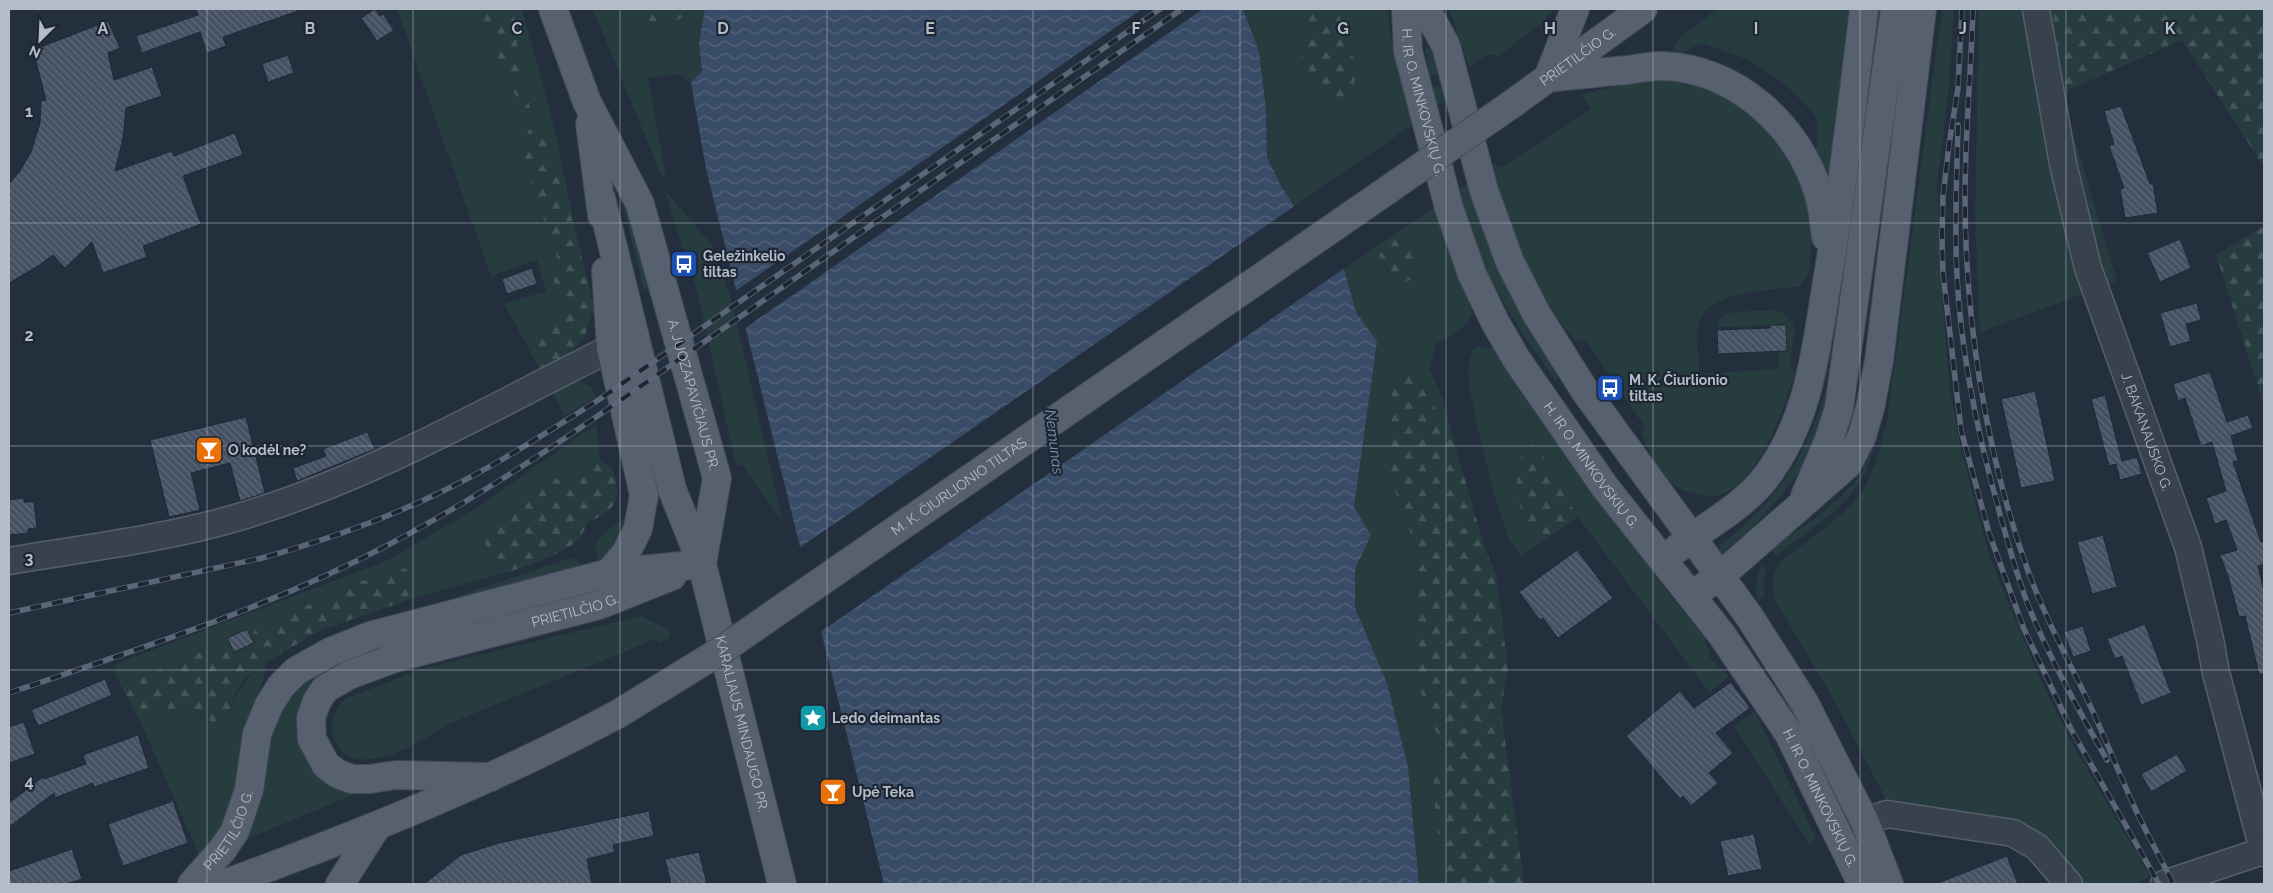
<svg xmlns="http://www.w3.org/2000/svg" width="2273" height="893" font-family="Raleway,sans-serif">
  <style>
    .grass { fill: #263c3f }
    .forest { fill: url(#forest-firs) }
    .water { fill: url(#water-waves) }
    .pier { fill: #242f3e }
    .building { fill: url(#building-back-hatch); stroke: #1f2835 }
    .lines { fill: none; stroke-linecap: round; stroke-linejoin: round }
    .minor-casing { stroke: #565f6c; stroke-width: 29 }
    .major-casing { stroke: #414a57; stroke-width: 30 }
    .minor { stroke: #38414e; stroke-width: 26 }
    .major { stroke: #56606e; stroke-width: 28 }
    .rail-casing { stroke: #5a6575; stroke-width: 5.5 }
    .rail { stroke: #1d2633; stroke-width: 4; stroke-dasharray: 11; stroke-linecap: butt }
    .major-bridge-casing { stroke: #414a57; stroke-width: 30; stroke-linecap: butt }
    .major-bridge { stroke: #56606e; stroke-width: 28 }
    .grid { fill: none; stroke: #b4bcc9; stroke-width: 1; stroke-opacity: 0.55 }
    .labels { text-anchor: middle; dominant-baseline: central; stroke-width: 4.5; stroke-linejoin: round; paint-order: stroke }
    .street-label { font-size: 14px; fill: #b4bcc9; stroke: #1d2633 }
    .poi-label { font-size: 14px; font-weight: bold; fill: #b4bcc9; stroke: #1d2633; text-anchor: start }
    .water-label { font-size: 15px; font-style: italic; fill: #7c92b1; stroke: #1d2633 }
    .grid-label { font-size: 16px; text-anchor: middle; font-weight: bold; fill: #b4bcc9; stroke: #1d2633; stroke-width: 4.5; stroke-linejoin: round; paint-order: stroke }
  </style>
  <defs>
    <pattern id="forest-firs" width="22" height="20" patternUnits="userSpaceOnUse" patternTransform="scale(1.25)"><rect width="22" height="20" fill="#263c3f"/><path d="M5 1l3.5 6h-7zM16 11l3.5 6h-7z" fill="#435659"/></pattern>
    <pattern id="water-waves" width="16" height="10" patternUnits="userSpaceOnUse" patternTransform="scale(1.25)"><rect width="16" height="10" fill="#394c67"/><path d="M0 5q4-4 8 0t8 0" fill="none" stroke="#53647b"/></pattern>
    <pattern id="building-back-hatch" width="6" height="6" patternUnits="userSpaceOnUse" patternTransform="scale(1.25)"><rect width="6" height="6" fill="#455162"/><path d="M-1 5l2 2M0 0l6 6M5-1l2 2" fill="none" stroke="#5d6877"/></pattern>
  </defs>
  <rect width="100%" height="100%" fill="#242f3e"/>
  <g class="grass">
    <path d="M397 9H480L489 41 530 108 518 52 513 9H522L554 126 576 233 544 128 523 140 527 171 557 256 553 279 562 305 561 319 524 340 504 304 546 291 537 260 491 276Z"/>
    <path d="M593 9H641L650 22 686 15 689 9H705L699 43 702 71 691 83 679 74 648 78 666 177H662Z"/>
    <path d="M1243 9H1311L1301 47 1302 68 1357 70 1337 9H1388L1390 32 1415 123 1294 206 1281 186 1267 157 1266 108 1259 52Z"/>
    <path d="M1449 9H1555L1544 21 1499 56C1488 51 1478 61 1469 67Z"/>
    <path d="M1717 9H1852L1831 184 1816 151 1818 124 1812 111 1785 84 1749 60 1701 43 1682 53 1673 50 1678 39Z"/>
    <path d="M1877 9H1882L1836 380 1810 455 1798 473 1785 491 1753 527 1723 552 1719 551 1720 545C1775 503 1808 455 1826 388Z"/>
    <path d="M1942 9H1954L1948 96 1937 185 1942 293 1949 384 1961 449 1989 555 2037 672 2070 740 2150 876 2134 884H2086L2019 822 1970 812 1887 801 1833 698 1775 600C1772 586 1771 576 1779 563 1802 544 1849 513 1863 490 1876 469 1881 444 1887 421Z"/>
    <path d="M1979 9H2053L2061 93 2117 281 1980 332 1975 216Z"/>
    <path d="M1427 47 1431 49 1439 74 1430 76 1425 50Z"/>
    <path d="M1654 80 1686 81 1708 89 1742 107 1764 125 1798 172 1809 206 1812 233 1809 273 1800 286C1769 292 1701 288 1697 331 1696 345 1699 360 1699 374L1773 369 1780 366 1777 351 1787 350 1786 325 1717 327 1718 322 1725 314 1735 312 1773 310 1782 312 1794 323V334L1790 367 1795 373C1785 407 1758 485 1719 495 1713 497 1703 495 1697 494 1664 489 1653 460 1641 433L1645 427 1586 341 1574 340 1545 302 1522 254 1490 167 1495 164 1501 168 1591 109 1581 95 1629 82Z"/>
    <path d="M1442 85 1447 100 1436 107 1432 88Z"/>
    <path d="M613 166H616L651 288 644 290Z"/>
    <path d="M1468 183 1527 323 1558 376 1556 381 1523 335 1492 283 1476 245 1459 189Z"/>
    <path d="M664 189 712 245 730 295 783 522 742 465H736L698 295Z"/>
    <path d="M1435 206 1474 301C1471 329 1457 331 1436 344L1429 369 1442 396 1452 435 1421 385 1392 380 1390 481 1406 515 1419 570 1413 629 1419 687 1444 752 1433 784 1438 837 1450 860 1439 884H1419L1408 767 1387 683 1355 608 1354 569 1371 535 1354 507 1377 343 1356 312 1344 269 1377 246C1382 265 1388 272 1403 284L1410 244 1398 232Z"/>
    <path d="M1478 346 1493 349 1498 354 1525 398 1666 590 1705 638 1711 659 1729 677 1709 692 1578 517 1542 454 1529 525 1543 541 1521 556 1509 540 1495 498 1474 412 1468 377 1469 361 1473 349Z"/>
    <path d="M577 381 591 387 596 397 565 415 551 390 564 383Z"/>
    <path d="M596 424 600 460 525 492 490 562 504 573 414 598 415 587 384 569 366 580 341 587 325 599 299 608 274 621 259 624 256 644 233 654 224 642 121 686 113 668 121 662 386 561 474 510Z"/>
    <path d="M1876 442C1871 457 1867 472 1858 485 1841 512 1801 536 1776 556L1771 548 1817 517 1842 495 1858 478Z"/>
    <path d="M633 513 618 547 600 562C599 557 594 549 596 543 601 533 624 519 633 513Z"/>
    <path d="M571 558 578 561 580 565 577 569 458 600V596Z"/>
    <path d="M1762 563 1766 571 1763 583 1765 595 1760 599H1757L1756 581Z"/>
    <path d="M641 616 667 629 671 634 670 638 659 643 658 638 446 725C425 739 398 756 373 759 334 764 319 725 345 699L424 668Z"/>
    <path d="M339 662V664C321 676 319 679 309 698 292 731 295 747 323 772 336 784 341 789 358 793L247 839 258 810 267 748 280 708 300 684Z"/>
    <path d="M265 663C265 685 258 688 252 707 240 746 240 788 225 827 220 838 208 848 200 857L139 719 164 710H191L208 721 228 717C237 688 242 683 265 663Z"/>
    <path d="M1755 712 1816 838 1810 845 1734 726Z"/>
  </g>
  <g class="forest">
    <path d="M480 9H513L518 52 530 108H521L504 67 489 41Z"/>
    <path d="M641 9H689C682 23 664 25 650 22Z"/>
    <path d="M1311 9H1337L1357 70 1353 89 1339 100 1316 90 1302 68 1301 47Z"/>
    <path d="M2053 9H2264V167L2182 40 2061 93Z"/>
    <path d="M544 128 576 233 594 308 585 336 566 357 542 374 524 340 561 319 562 305 553 279 557 256 527 171 523 140 529 130Z"/>
    <path d="M2264 226V405L2216 255Z"/>
    <path d="M1398 232 1410 244 1419 261 1415 277 1403 284 1382 263 1377 246Z"/>
    <path d="M1400 372 1412 375 1421 385 1452 435 1484 545 1496 575 1508 668 1501 709 1524 884H1439L1450 860 1438 837 1433 784 1444 752 1419 687 1413 630 1419 570 1406 515 1390 481 1392 380Z"/>
    <path d="M1533 445 1542 454 1578 517 1543 541C1538 535 1531 530 1528 523 1524 516 1519 505 1518 497 1516 484 1517 448 1533 445Z"/>
    <path d="M600 460 612 468C623 501 617 509 587 523 585 527 583 535 580 538 569 551 522 569 504 573L490 562 483 534 525 492Z"/>
    <path d="M399 566 413 573 416 587 414 598 321 630 265 663 244 680 235 694 228 717 217 725 191 710H164L139 719 121 686 224 642 234 654 256 644 253 633 259 624 274 621 299 608 325 599 341 587 366 580 384 569Z"/>
  </g>
  <path class="water" d="M705 9H1243L1259 52 1266 108 1267 157 1281 186 1294 206 1344 269 1356 312 1377 342 1354 507 1371 535 1355 569V608L1387 683 1408 767 1419 884H884L706 169 691 83 702 71 699 43Z"/>
  <g class="pier">
    <path d="M1142 9H1203L744 329 734 292Z"/>
    <path d="M1296 205 1346 267 819 633 798 549Z"/>
  </g>
  <g class="building">
    <path d="M196 9H297L298 11 223 37 226 46 207 53 200 32 142 53 136 36 198 15Z"/>
    <path d="M375 9 380 16 383 14 394 30 377 41 361 18Z"/>
    <path d="M108 21 120 48 108 53 114 80 152 67 162 96 126 108 123 138 115 171 172 151 174 156 235 133 243 155 183 176 201 224 143 246 147 257 103 273 92 242 65 268 53 255 38 266 9 283V184L20 171 31 152 40 123 41 101 46 100 33 50Z"/>
    <path d="M288 55 294 73 268 82 262 64Z"/>
    <path d="M2121 106 2150 184H2153L2158 213 2125 218 2120 189 2124 188 2109 146 2114 144 2104 111Z"/>
    <path d="M2180 239 2191 268 2160 282 2147 253Z"/>
    <path d="M532 268 537 284 507 294 502 279Z"/>
    <path d="M2197 303 2201 320 2186 324 2191 341 2170 347 2160 313Z"/>
    <path d="M1770 325H1786L1787 351 1718 354 1717 330 1770 328Z"/>
    <path d="M2210 372 2227 422 2248 415 2253 428 2231 436 2238 461 2233 462 2261 542 2264 541V564L2258 566 2264 591V674H2259L2245 616 2239 617 2228 576 2220 555 2237 550 2226 520 2215 524 2206 498 2226 491 2212 442 2201 446 2185 398 2178 401 2173 384Z"/>
    <path d="M2035 391 2055 481 2021 488 2001 399Z"/>
    <path d="M2105 395 2122 461 2137 457 2142 474 2120 480 2116 464 2109 466 2091 399Z"/>
    <path d="M246 417 265 493 240 501 230 463 191 473 200 510 169 517 150 440Z"/>
    <path d="M367 432 375 449 297 481 293 468 326 456 323 449Z"/>
    <path d="M24 498V502H34L37 528 28 529V533L9 535V500Z"/>
    <path d="M2103 535 2117 587 2092 594 2077 542Z"/>
    <path d="M1577 550 1613 598 1558 638 1543 618 1540 620 1519 592Z"/>
    <path d="M2145 624 2171 693 2141 705 2122 656 2115 659 2107 639Z"/>
    <path d="M2083 626 2091 651 2073 657 2064 632Z"/>
    <path d="M247 629 254 643 234 652 227 638Z"/>
    <path d="M105 679 112 695 38 726 31 710Z"/>
    <path d="M1731 682 1750 708 1716 733 1733 753 1709 773 1718 783 1691 806 1683 796 1680 799 1626 736 1680 691 1694 708Z"/>
    <path d="M24 722 35 754 9 763V727Z"/>
    <path d="M138 735 149 768 94 787 93 783 55 798 54 793 9 827V803L43 777 44 779 86 764 83 755Z"/>
    <path d="M2177 754 2187 771 2151 792 2141 774Z"/>
    <path d="M173 801 188 843 123 866 108 824Z"/>
    <path d="M649 811 654 836 613 845 615 852 587 859 592 884H424L461 855 499 843Z"/>
    <path d="M1754 834 1762 869 1728 876 1720 841Z"/>
    <path d="M72 849 82 879 66 884H9V871Z"/>
    <path d="M699 852 707 884H671L665 859Z"/>
    <path d="M2007 856 2018 884H1938V883Z"/>
  </g>
  <g class="lines">
    <g class="minor-casing">
      <g id="minor">
        <path id="s1" d="M2036 9 2063 164 2088 268 2188 547 2210 639 2216 673 2264 853"/>
        <path d="M9 561C85 548 164 539 239 517 370 478 489 409 611 348"/>
        <path d="M1865 822 1887 814 2013 833 2037 847 2069 884"/>
        <path d="M2164 884 2263 851"/>
      </g>
    </g>
    <g class="major-casing">
      <g id="major">
        <path id="s2" d="M553 9 587 102 640 204 717 478 702 564"/>
        <path id="s3" d="M1406 9 1408 51 1449 208 1472 274 1495 322 1517 360 1605 487 1722 635 1789 734 1862 884"/>
        <path d="M1426 9 1446 46 1484 191 1510 262 1536 313 1585 391 1749 616 1804 702 1865 822 1889 884"/>
        <path d="M1548 78C1575 75 1601 72 1628 70 1639 68 1651 66 1662 66 1736 68 1800 127 1819 195 1823 208 1824 223 1826 237"/>
        <path d="M1548 78 1575 9"/>
        <path id="s4" d="M1512 104 1643 9"/>
        <path d="M590 124 602 215"/>
        <path id="s5" d="M601 198 672 489 702 564 782 884"/>
        <path d="M606 271 611 348 644 495 638 529 626 553 609 573"/>
        <path d="M1805 496 1829 440 1839 408 1895 9"/>
        <path d="M1678 548C1708 524 1743 507 1766 477 1811 418 1816 346 1828 276 1843 187 1853 98 1864 9"/>
        <path d="M1705 586 1720 576 1847 465 1862 436 1870 408 1879 361 1922 9"/>
        <path id="s6" d="M491 777 396 775 370 779H352L338 774 326 765 312 739 311 718 317 701 325 689 349 675 395 658 599 605 672 576"/>
        <path id="s7" d="M192 884 223 849 235 831 249 790 257 734 269 705 281 686 296 671 330 652 370 636 609 573 702 564"/>
        <path d="M224 884C358 835 491 782 618 714"/>
        <path d="M340 884 377 826"/>
      </g>
    </g>
    <use href="#minor" class="minor"/>
    <use href="#major" class="major"/>
    <g class="rail-casing">
      <g id="rail">
        <path d="M1962 9 1958 88 1949 145 1943 196 1942 236 1943 273 1961 430 1989 533 2024 629 2071 729 2159 884"/>
        <path d="M1973 9C1971 72 1965 134 1965 197 1965 322 1986 454 2028 571 2045 617 2067 658 2088 701 2104 735 2118 771 2134 806 2146 833 2161 858 2173 884"/>
        <path d="M1958 125C1957 176 1954 226 1957 276 1961 355 1977 431 1998 507 2007 540 2016 573 2028 605 2050 659 2078 709 2107 760"/>
        <path d="M9 613 262 558C323 541 386 519 443 491 497 465 547 432 597 401L1160 9"/>
        <path d="M9 693C136 650 266 609 386 546 509 482 623 398 737 319 885 215 1033 112 1182 9"/>
      </g>
    </g>
    <use href="#rail" class="rail"/>
    <g class="major-bridge-casing">
      <g id="major-bridge">
        <path id="s8" d="M618 714 722 650 1512 104"/>
      </g>
    </g>
    <use href="#major-bridge" class="major-bridge"/>
  </g>
  <path class="grid" d="M207 9V884M413 9V884M620 9V884M827 9V884M1033 9V884M1240 9V884M1446 9V884M1653 9V884M1860 9V884M2066 9V884M9 223H2264M9 446H2264M9 670H2264"/>
  <defs>
    <g id="bus-square" transform="scale(1.4375)"><rect x="-9" y="-9" width="18" height="18" rx="4" fill="#1a4fb4" stroke="#1d2633"/><path d="M-5-6H5V4H4V6H2V4H-2V6H-4V4H-5ZM-3.5-4V0h7V-4ZM-3.5 1.2v1.5H-2V1.2ZM2 1.2v1.5H3.5V1.2Z" fill="#fff"/></g>
    <g id="bar-square" transform="scale(1.4375)"><rect x="-9" y="-9" width="18" height="18" rx="4" fill="#e8710a" stroke="#1d2633"/><path d="M-6-5H6L.8 .8V4.5H3.5V6h-7V4.5H-.8V.8Z" fill="#fff"/></g>
    <g id="sight-square" transform="scale(1.4375)"><rect x="-9" y="-9" width="18" height="18" rx="4" fill="#0f9aa8" stroke="#1d2633"/><path d="M0-6L1.8-2.2L6-1.7L2.9 1.2L3.7 5.4L0 3.3L-3.7 5.4L-2.9 1.2L-6-1.7L-1.8-2.2Z" fill="#fff"/></g>
  </defs>
  <g fill-rule="evenodd">
    <use href="#bus-square" x="684" y="264"/>
    <use href="#bus-square" x="1610" y="388"/>
    <use href="#bar-square" x="209" y="450"/>
    <use href="#sight-square" x="813" y="718"/>
    <use href="#bar-square" x="833" y="792"/>
  </g>
  <g class="labels">
    <g class="street-label">
      <text stroke="none"><textPath href="#s4" startOffset="81">PRIETILČIO G.</textPath></text>
      <text stroke="none"><textPath href="#s3" startOffset="95">H. IR O. MINKOVSKIŲ G.</textPath></text>
      <text stroke="none"><textPath href="#s2" startOffset="412">A. JUOZAPAVIČIAUS PR.</textPath></text>
      <text stroke="none"><textPath href="#s1" startOffset="438">J. BAKANAUSKO G.</textPath></text>
      <text stroke="none"><textPath href="#s3" startOffset="500">H. IR O. MINKOVSKIŲ G.</textPath></text>
      <text stroke="none"><textPath href="#s8" startOffset="410">M. K. ČIURLIONIO TILTAS</textPath></text>
      <text stroke="none"><textPath href="#s6" startOffset="515">PRIETILČIO G.</textPath></text>
      <text stroke="none"><textPath href="#s5" startOffset="545">KARALIAUS MINDAUGO PR.</textPath></text>
      <text stroke="none"><textPath href="#s3" startOffset="905">H. IR O. MINKOVSKIŲ G.</textPath></text>
      <text stroke="none"><textPath href="#s7" startOffset="66">PRIETILČIO G.</textPath></text>
    </g>
    <g class="poi-label">
      <text x="703" y="256">Geležinkelio<tspan x="703" dy="16">tiltas</tspan></text>
      <text x="1629" y="380">M. K. Čiurlionio<tspan x="1629" dy="16">tiltas</tspan></text>
      <text x="228" y="450">O kodėl ne?</text>
      <text x="832" y="718">Ledo deimantas</text>
      <text x="852" y="792">Upė Teka</text>
    </g>
    <g class="water-label">
      <text transform="translate(1054 442) rotate(83)">Nemunas</text>
    </g>
  </g>
  <g class="grid-label">
    <text x="103" y="34">A</text>
    <text x="310" y="34">B</text>
    <text x="517" y="34">C</text>
    <text x="723" y="34">D</text>
    <text x="930" y="34">E</text>
    <text x="1136" y="34">F</text>
    <text x="1343" y="34">G</text>
    <text x="1550" y="34">H</text>
    <text x="1756" y="34">I</text>
    <text x="1963" y="34">J</text>
    <text x="2170" y="34">K</text>
    <text x="29" y="117">1</text>
    <text x="29" y="341">2</text>
    <text x="29" y="564">3</text>
    <text x="29" y="787">4</text>
  </g>
  <rect width="2273" height="893" fill="none" stroke="#b4bcc9" stroke-width="20"/>
  <g transform="translate(40 40) rotate(204)" stroke="#1d2633" stroke-width="4" paint-order="stroke">
  <path d="M0-4L9 19L0 12L-9 19Z" fill="#b4bcc9"/>
  <text y="-8" font-size="14" font-weight="bold" text-anchor="middle" fill="#b4bcc9">N</text>
  </g>
</svg>
